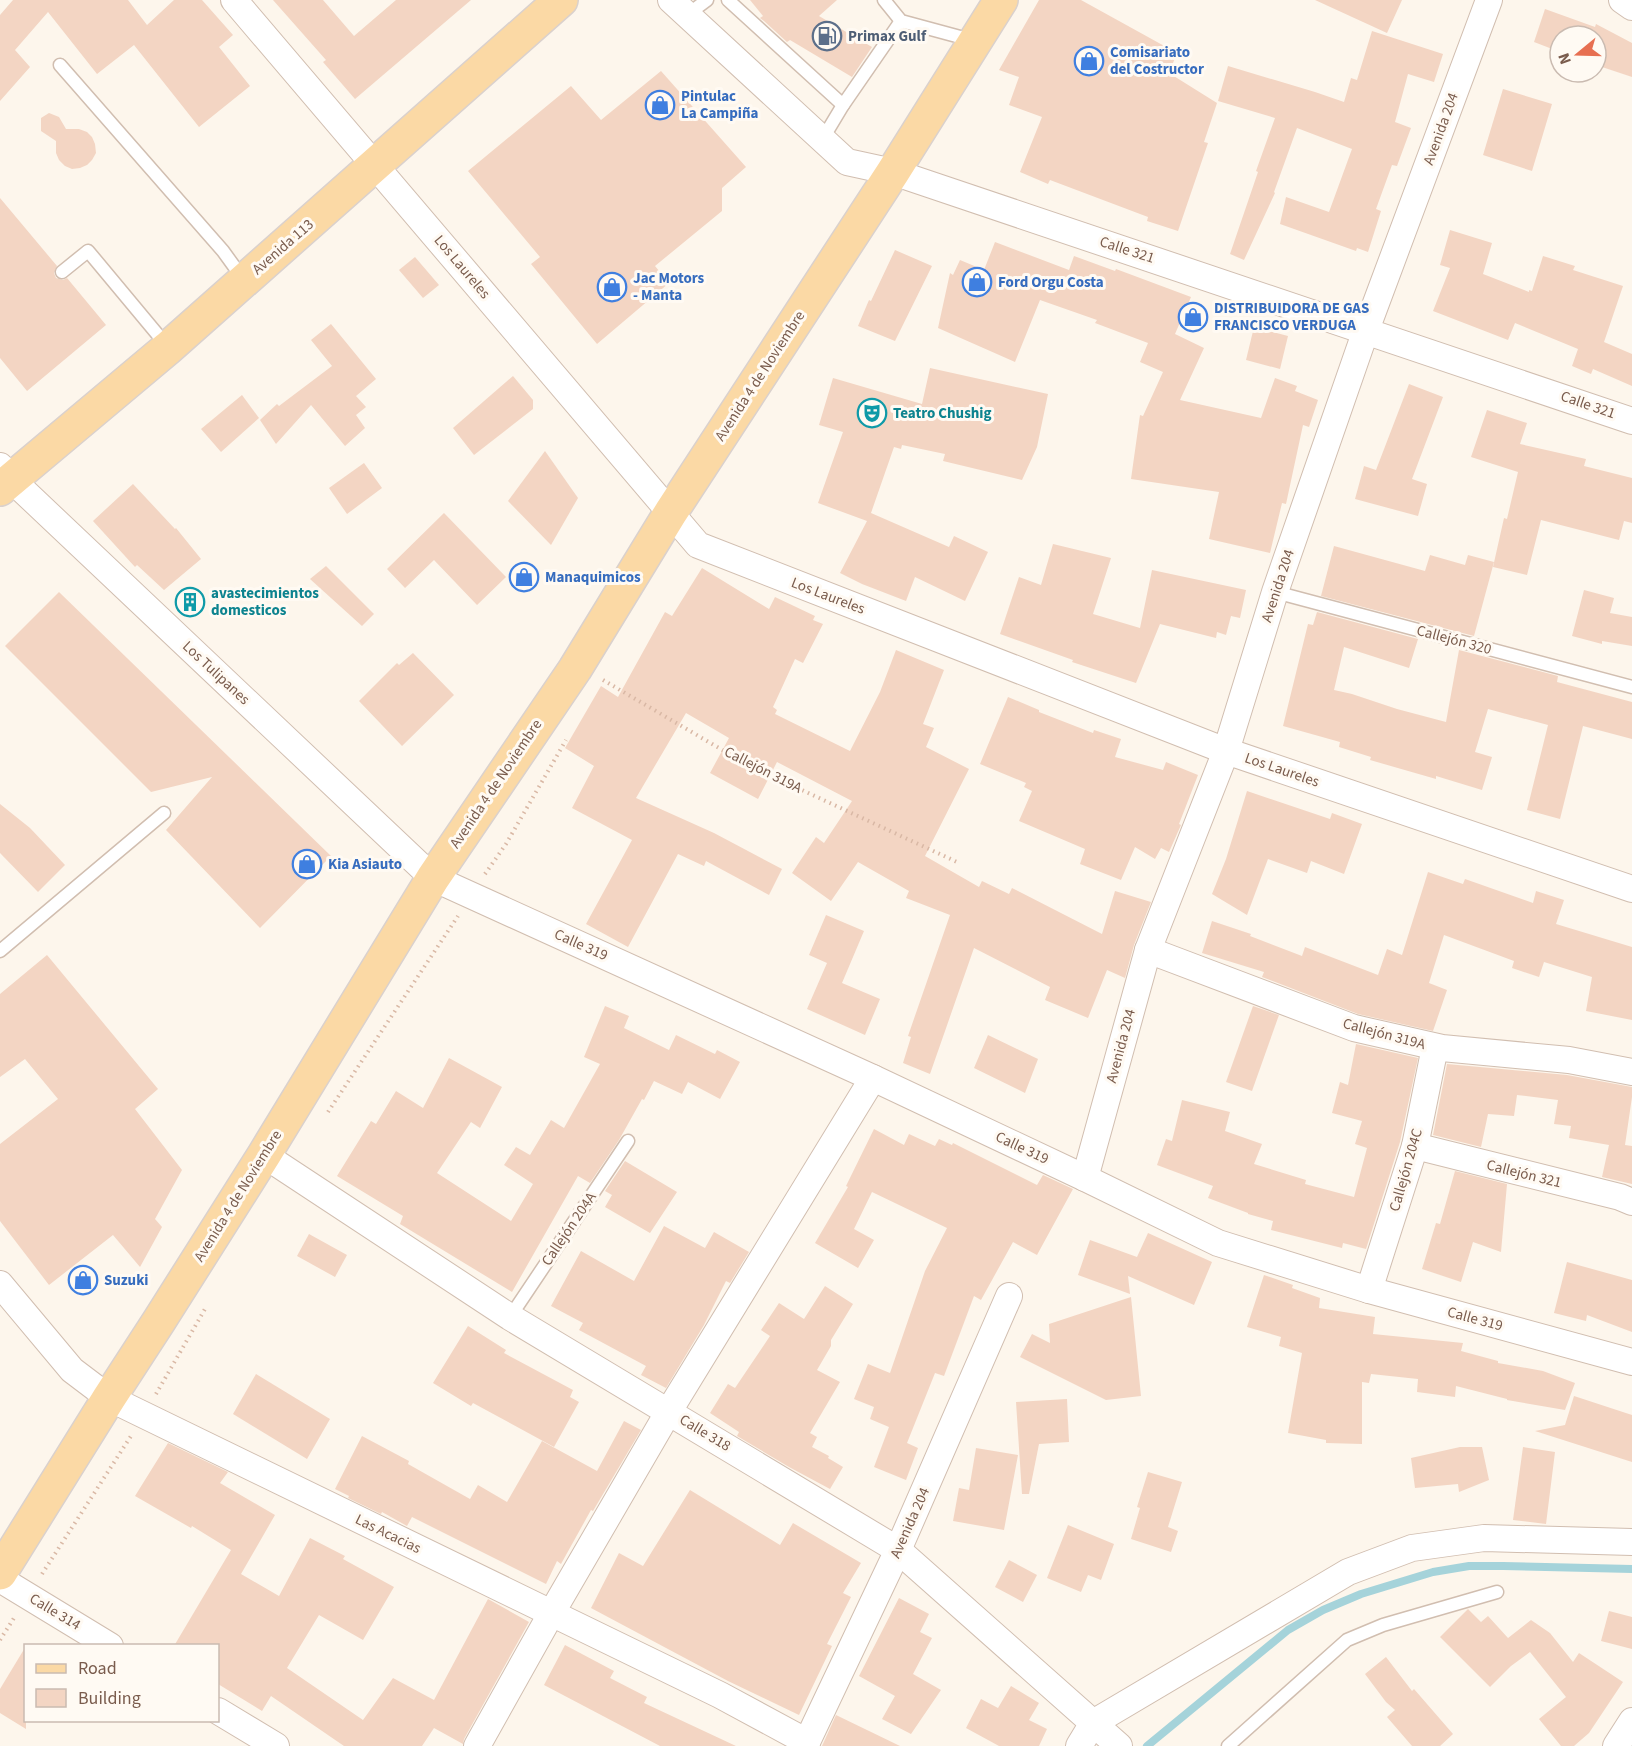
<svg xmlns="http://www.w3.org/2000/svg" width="1632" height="1746" font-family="'Source Sans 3',sans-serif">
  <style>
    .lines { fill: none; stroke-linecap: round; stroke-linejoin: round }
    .stream { stroke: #a5d3da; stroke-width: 8 }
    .building { fill: #f3d5c3 }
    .lane-casing { stroke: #d1beb0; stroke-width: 15 }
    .street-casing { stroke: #d1beb0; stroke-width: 28 }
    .primary-casing { stroke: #dad1cd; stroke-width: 36 }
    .path { stroke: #d9b8a5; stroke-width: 4; stroke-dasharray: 1.5 4.5; stroke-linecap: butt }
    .lane { stroke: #fff; stroke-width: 12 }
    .street { stroke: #fff; stroke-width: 26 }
    .primary { stroke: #fbd9a5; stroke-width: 33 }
    .labels { text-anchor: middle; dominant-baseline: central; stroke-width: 6; stroke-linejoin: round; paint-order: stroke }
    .service-label { font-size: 15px; font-weight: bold; fill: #4e5e75; stroke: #fffaf3; text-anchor: start }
    .shop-label { font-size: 15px; font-weight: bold; fill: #366cbe; stroke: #fffaf3; text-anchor: start }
    .street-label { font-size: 15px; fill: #7a5c4d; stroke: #fffaf3 }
    .culture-label { font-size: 15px; font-weight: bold; fill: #0d838f; stroke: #fffaf3; text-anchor: start }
  </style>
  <rect width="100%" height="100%" fill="#fdf6ec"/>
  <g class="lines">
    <path class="stream" d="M1147 1746 1288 1630 1323 1610 1361 1594 1433 1572 1469 1566H1503L1632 1569"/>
  </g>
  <g class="building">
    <path d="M13 0H128L147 25 174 0H202L233 35 219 47 250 86 199 127 134 45 97 74 48 12 15 50 30 67 0 101V15Z"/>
    <path d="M273 0H323L354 36 396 0H471L355 99 323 62 326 60Z"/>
    <path d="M750 0H837L819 16 872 47 852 77 790 40 787 42 764 21 760 18 763 16Z"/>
    <path d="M1039 0H1081L1177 53 1169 73 1217 103 1204 142 1208 143 1178 231 1147 221 1148 217 1050 180 1048 184 1020 172 1042 117 1009 105 1019 77 999 70Z"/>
    <path d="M1315 0H1402L1387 33Z"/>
    <path d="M1545 9 1595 27 1596 24 1632 43V77L1596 65V36H1560V52L1534 42Z"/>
    <path d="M1372 31 1443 54 1434 82 1408 74 1395 122 1411 128 1397 166 1392 165 1376 209 1381 211 1368 252 1357 248 1356 251 1280 224 1286 197 1329 212 1352 149 1297 128 1274 192 1275 193 1244 260 1230 254 1258 172 1256 171 1275 118 1218 101 1228 66 1315 92 1344 102 1351 78 1357 80Z"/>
    <path d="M661 71 746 167 722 188V211L655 266 669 283 597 344 531 264 540 257 468 171 571 86 601 120Z"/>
    <path d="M1503 89 1552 104 1532 171 1483 155Z"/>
    <path d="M49 113 59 117 66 129H79L87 132 92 137 95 144 96 153 92 160 87 165 80 168 72 169 65 166 59 160 56 153V141L41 131V118Z"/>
    <path d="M0 198 57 266 54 273 56 278 63 280 67 278 106 325 27 391 0 358Z"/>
    <path d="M1450 230 1492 243 1483 274 1529 292V290L1532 291 1543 256 1575 266 1573 270 1623 286 1604 342 1632 354V386L1593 369 1591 374 1572 366 1578 349 1515 323 1508 340 1433 311 1450 268 1440 265Z"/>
    <path d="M995 242 1069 270 1074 256 1115 271 1116 269 1191 297 1175 334 1204 348 1180 400 1261 418 1275 378 1297 386 1295 391 1318 400 1309 427 1303 425 1286 504 1282 503 1270 553 1209 539 1219 492 1131 479 1140 415 1143 416 1163 372 1140 362 1148 343 1095 323 1097 320 1040 300 1015 362 938 328 950 273 953 275 960 260 984 270Z"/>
    <path d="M895 250 932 266 895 341 858 326 869 300 871 301Z"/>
    <path d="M415 257 439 285 423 298 399 270Z"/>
    <path d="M331 324 376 379 356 396 366 407 356 415 365 428 345 446 311 405 276 444 260 420 277 404 279 406 332 366 311 340Z"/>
    <path d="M1254 327 1288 336 1280 369 1246 360Z"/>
    <path d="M930 368 1048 394 1037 447 1022 480 943 461 945 454 902 445 901 449 894 447 871 513 949 547 954 536 988 552 965 601 915 577 906 601 862 584 840 573 867 521 818 503 843 432 819 425 833 378 922 404Z"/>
    <path d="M513 376 533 400V409L474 455 453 428Z"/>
    <path d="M1409 384 1443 397 1412 479 1427 484 1418 516 1355 499 1364 466 1376 470Z"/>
    <path d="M242 395 259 418 221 452 201 429Z"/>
    <path d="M1487 410 1527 423 1520 444 1586 459 1584 466 1632 478V523L1624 521 1619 540 1541 520 1527 575 1493 567 1504 518 1507 519 1518 472 1471 457Z"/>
    <path d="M545 451 578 498 551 545 508 501Z"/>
    <path d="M364 463 382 488 347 514 329 488Z"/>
    <path d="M133 484 175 529 176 528 201 559 164 590 137 565 135 567 93 521Z"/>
    <path d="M444 513 506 577 477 605 434 560 405 588 387 569Z"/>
    <path d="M1053 544 1111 558 1093 614 1140 628 1152 570 1246 590 1240 618 1231 616 1226 635 1217 632 1216 638 1160 624 1136 683 1072 662 1073 660 1000 634 1019 577 1041 585Z"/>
    <path d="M1334 546 1425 571 1430 555 1465 565 1468 555 1494 562 1474 636 1321 596Z"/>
    <path d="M326 566 374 614 362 626 310 579Z"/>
    <path d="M702 568 769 609 775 597 815 616 813 620 823 624 803 663 795 659 773 707 777 710 775 714 850 751 880 692 896 650 944 670 923 724 934 728 926 747 969 769 925 856 979 887 982 881 1009 894 1012 888 1102 934 1115 891 1151 902 1134 945 1125 978 1107 970 1088 1018 1045 1000 1050 987 974 948 930 1074 903 1063 911 1037 908 1036 950 915 906 898 909 891 858 862 831 901 792 873 816 837 824 843 852 801 777 762 758 799 710 773 729 738 686 713 636 798 714 833 782 869 769 895 706 861 704 866 678 854 628 947 586 924 632 840 572 808 594 766 565 748 601 686 618 697 665 612 672 616Z"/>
    <path d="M1584 590 1614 598 1610 613 1632 617V646L1602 641V644L1572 636Z"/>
    <path d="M59 592 331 856 260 928 166 830 212 777 151 792 5 646Z"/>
    <path d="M1317 612 1418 639 1409 668 1344 647 1334 690 1352 694 1397 709 1446 722 1459 650 1558 676 1557 682 1632 702V739L1583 726 1560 819 1527 810 1548 725 1488 709 1475 752 1492 757 1482 790 1436 776V779L1370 760 1371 757 1339 747 1340 742 1283 726 1308 624 1313 625Z"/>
    <path d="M413 653 454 695 402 746 359 701 397 663 399 665Z"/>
    <path d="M1008 697 1039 710V712L1093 733 1094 730 1121 739 1115 757 1163 770 1166 762 1198 775 1179 824 1181 825 1169 852 1161 848 1155 859 1135 847 1121 880 1080 864 1085 849 1019 821 1032 791 1024 787 1026 783 980 764Z"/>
    <path d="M1247 791 1330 819 1332 813 1362 824 1344 874 1311 861 1307 873 1268 859 1247 915 1212 894 1226 859Z"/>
    <path d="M0 804 30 828 65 865 38 892 0 853Z"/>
    <path d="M1428 872 1463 884 1465 879 1533 903 1536 891 1564 900 1556 924 1632 947V1020L1586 1011 1592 977 1544 962 1539 977 1512 968 1514 961 1444 935 1429 983 1447 990 1433 1031 1358 1014 1262 977 1264 972 1202 953 1212 921 1251 934 1250 936 1302 956 1305 947 1378 975 1387 949 1402 955Z"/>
    <path d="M826 915 864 931 842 983 880 999 865 1035 807 1009 827 963 809 955Z"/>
    <path d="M47 955 158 1089 135 1109 182 1170 155 1219 162 1227 140 1267 113 1235 49 1285 0 1221V1144L58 1099 25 1059 0 1077V994Z"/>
    <path d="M605 1006 629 1016 624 1028 669 1050 676 1035 715 1054 717 1050 740 1062 720 1099 688 1082 682 1094 654 1081 644 1100 642 1099 619 1140 590 1183 578 1176 512 1292 400 1224 403 1216 337 1176 371 1121 376 1124 396 1091 423 1108 449 1058 502 1087 480 1128 471 1122 437 1173 511 1221 533 1184 504 1165 516 1147 530 1155 551 1120 564 1128 600 1064 584 1057Z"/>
    <path d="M1253 1006 1279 1015 1252 1091 1226 1082Z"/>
    <path d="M988 1035 1038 1059 1025 1093 974 1068Z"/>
    <path d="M1356 1044 1418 1058 1400 1142 1366 1249 1343 1243 1342 1248 1271 1230 1273 1221 1248 1214V1213L1208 1198 1213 1186 1157 1165 1166 1139 1172 1141 1182 1100 1230 1112 1225 1131 1262 1144 1254 1164 1306 1180 1305 1184 1354 1197 1367 1148 1355 1144 1362 1121 1332 1113 1340 1082 1348 1085Z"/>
    <path d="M1447 1064 1567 1075 1632 1087V1097L1625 1145 1632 1146V1184L1602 1177 1609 1145 1569 1138 1571 1126 1554 1124 1558 1100 1517 1095 1514 1116 1488 1114 1481 1147 1433 1135Z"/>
    <path d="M874 1129 904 1145 909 1134 935 1146 939 1139 952 1145 953 1143 1037 1185 1043 1175 1073 1189 1037 1255 1013 1242 981 1300 974 1296 944 1376 935 1373 907 1443 918 1448 906 1480 874 1467 889 1427 870 1419 874 1407 854 1399 868 1364 890 1373 925 1271 947 1228 872 1192 854 1229 874 1240 858 1268 815 1243 848 1187 846 1186Z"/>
    <path d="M625 1161 677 1192 650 1233 605 1207 612 1195 605 1191Z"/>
    <path d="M1455 1171 1507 1184 1501 1252 1473 1242 1461 1282 1422 1269 1436 1223 1440 1224Z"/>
    <path d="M664 1226 705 1248 714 1232 749 1252 730 1283 726 1281 704 1325 666 1388 641 1375 646 1366 579 1330 583 1323 551 1306 581 1251 634 1281Z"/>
    <path d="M1148 1233 1212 1262 1194 1305 1128 1276 1130 1294 1078 1275 1090 1240 1137 1257Z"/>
    <path d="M309 1234 347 1255 335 1277 297 1256Z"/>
    <path d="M1567 1262 1632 1280V1332L1587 1315 1586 1321 1554 1313Z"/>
    <path d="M1264 1275 1293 1285 1292 1288 1320 1298 1319 1308 1375 1317 1373 1334 1463 1343 1461 1351 1498 1361V1363L1543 1371 1575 1383 1565 1410 1507 1400V1399L1456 1386 1455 1397 1417 1392 1418 1379 1371 1374 1369 1383 1362 1382V1444L1326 1443V1440L1288 1433 1302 1353 1279 1346 1281 1337 1247 1327Z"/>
    <path d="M825 1286 853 1304 831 1340V1346L817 1370 840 1382 810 1433 817 1437 812 1447 829 1456 828 1458 843 1467 830 1489 789 1467 737 1436 739 1432 710 1413 728 1384 735 1388 770 1336 761 1330 779 1303 804 1319Z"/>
    <path d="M1131 1297 1141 1396 1106 1400 1020 1357 1032 1334 1050 1343 1049 1324Z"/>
    <path d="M468 1326 506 1350 504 1353 573 1390 570 1397 579 1402 554 1447 473 1403 471 1406 433 1383Z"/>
    <path d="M256 1374 330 1419 307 1459 233 1414Z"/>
    <path d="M1574 1396 1632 1415V1462L1535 1431 1565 1425Z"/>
    <path d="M1067 1399 1069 1442 1039 1444 1029 1494H1022L1016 1402Z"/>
    <path d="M624 1421 641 1430 593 1511 591 1510 561 1564 557 1561 546 1584 412 1517 407 1526 382 1512 381 1514 348 1498 349 1496 335 1489 362 1436 409 1461 408 1464 470 1499 478 1485 507 1502 542 1441 597 1471Z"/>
    <path d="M168 1443 228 1472 220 1483 275 1515 241 1574 279 1596 310 1538 345 1556 343 1559 394 1587 363 1640 319 1615 287 1668 363 1720 393 1678 434 1700 488 1599 529 1622 464 1739 463 1744 434 1728 422 1746H344L271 1696 262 1711 218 1684V1646H174L231 1550 192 1526 191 1528 135 1496Z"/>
    <path d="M1460 1447H1482L1489 1480 1459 1492 1458 1484 1415 1488 1411 1458Z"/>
    <path d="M1523 1447 1555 1452 1546 1524 1513 1520Z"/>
    <path d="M976 1448 1018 1455 1004 1530 953 1521 959 1488 969 1490Z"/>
    <path d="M1148 1472 1182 1482 1168 1527 1178 1531 1171 1552 1131 1539 1140 1508 1137 1507Z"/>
    <path d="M690 1490 780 1545 793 1523 861 1563 843 1593 851 1597 827 1644 832 1646 799 1715 728 1681 591 1608 619 1553 643 1566Z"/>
    <path d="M1068 1525 1114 1544 1101 1580 1088 1575 1081 1592 1047 1578Z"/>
    <path d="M1009 1560 1037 1575 1023 1602 995 1587Z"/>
    <path d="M899 1598 929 1614 920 1632 932 1638 913 1674 941 1690 911 1734 882 1719 895 1696 859 1676Z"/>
    <path d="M1468 1609 1481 1622 1488 1616 1508 1638 1531 1620 1550 1633 1573 1662 1579 1653 1623 1682 1589 1733 1574 1746H1561L1539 1719 1566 1697 1530 1652 1511 1666 1490 1687 1440 1637Z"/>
    <path d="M1609 1611 1632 1617V1649L1601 1641Z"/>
    <path d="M565 1645 614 1671 610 1678 647 1697 644 1703 736 1746H660L544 1685Z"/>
    <path d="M26 1646V1729L0 1713V1689Z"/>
    <path d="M1386 1657 1412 1691 1414 1689 1453 1734 1440 1746H1412L1387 1717 1395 1710 1386 1702 1365 1674Z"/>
    <path d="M1011 1686 1039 1703 1029 1720 1047 1729 1039 1746H999L966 1728 981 1699 998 1708Z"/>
    <path d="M836 1715 900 1746H822Z"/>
  </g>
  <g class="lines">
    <g class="lane-casing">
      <g id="lane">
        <path d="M728 0 843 105"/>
        <path d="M884 0 901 21 975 41"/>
        <path d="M687 15 707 0"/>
        <path d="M60 65 223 251 244 280"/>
        <path d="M822 140 843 105 901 21"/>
        <path d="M62 272 88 251 168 347"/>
        <path d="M1275 592 1632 687"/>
        <path d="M0 951 164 813"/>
        <path d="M510 1317 628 1141"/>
        <path d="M1228 1746 1347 1640 1383 1625 1497 1592"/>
      </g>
    </g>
    <g class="street-casing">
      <g id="street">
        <path d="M234 0 698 545 1226 751 1632 889"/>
        <path d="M671 0 847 162 893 172 1632 421"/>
        <path d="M1622 0 1632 7"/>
        <path d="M0 466 11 479 433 878 873 1078 1085 1178 1218 1243 1369 1290 1632 1362"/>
        <path d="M1148 950 1354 1028 1442 1048 1569 1060 1632 1072"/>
        <path d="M1415 1146 1620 1197 1632 1202"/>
        <path d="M264 1155 510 1317 898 1550 1119 1746"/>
        <path d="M1085 1178 1148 950 1226 751 1275 592 1366 330 1489 0"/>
        <path d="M0 1284 72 1370 109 1398 720 1695 807 1742"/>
        <path d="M1369 1290 1415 1146 1435 1047"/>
        <path d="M0 1579 110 1646"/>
        <path d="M218 1711 276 1746"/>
        <path d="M477 1746 551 1614 669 1411 873 1078"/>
        <path d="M805 1746 898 1550 1009 1296"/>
        <path d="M1079 1746 1093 1723 1348 1572 1412 1548 1484 1538 1632 1542"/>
        <path d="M1616 1746 1632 1721"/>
      </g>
    </g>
    <g class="primary-casing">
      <g id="primary">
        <path d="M0 489 168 348 561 0"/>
        <path d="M0 1573 109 1398 159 1321 264 1155 433 878 575 669 671 512 893 172 1001 0"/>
      </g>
    </g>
    <g class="path">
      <path d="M603 680 748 765 957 862"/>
      <path d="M485 874 506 844 566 740"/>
      <path d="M328 1112 458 916"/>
      <path d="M156 1394 205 1309"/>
      <path d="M42 1574 131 1436"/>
      <path d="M0 1640 14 1618"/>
    </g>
    <use href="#lane" class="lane"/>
    <use href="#street" class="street"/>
    <use href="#primary" class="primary"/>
  </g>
  <defs>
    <g id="fuel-ring" transform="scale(1.5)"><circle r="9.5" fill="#fffaf3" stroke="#5c6f8a" stroke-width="1.5"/><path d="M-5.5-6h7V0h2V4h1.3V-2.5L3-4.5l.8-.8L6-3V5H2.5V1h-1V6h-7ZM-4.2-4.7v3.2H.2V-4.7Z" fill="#5c6f8a"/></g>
    <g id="shop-ring" transform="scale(1.5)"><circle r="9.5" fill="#fffaf3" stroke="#3f7fe0" stroke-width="1.5"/><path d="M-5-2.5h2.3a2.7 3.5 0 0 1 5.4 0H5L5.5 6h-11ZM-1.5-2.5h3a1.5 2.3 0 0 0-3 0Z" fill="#3f7fe0"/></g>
    <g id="theatre-ring" transform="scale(1.5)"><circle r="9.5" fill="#fffaf3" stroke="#0f9aa8" stroke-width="1.5"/><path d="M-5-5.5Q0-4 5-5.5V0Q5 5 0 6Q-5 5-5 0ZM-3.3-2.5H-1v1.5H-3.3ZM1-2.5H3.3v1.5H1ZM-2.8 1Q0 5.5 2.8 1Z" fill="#0f9aa8"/></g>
    <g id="building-ring" transform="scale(1.5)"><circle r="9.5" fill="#fffaf3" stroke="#0f9aa8" stroke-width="1.5"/><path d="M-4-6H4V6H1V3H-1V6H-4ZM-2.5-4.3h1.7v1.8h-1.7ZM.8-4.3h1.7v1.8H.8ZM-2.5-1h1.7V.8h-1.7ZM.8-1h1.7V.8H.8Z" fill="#0f9aa8"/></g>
  </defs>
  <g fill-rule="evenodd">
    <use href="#fuel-ring" x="827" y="36"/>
    <use href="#shop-ring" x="1089" y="61"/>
    <use href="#shop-ring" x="660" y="105"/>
    <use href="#shop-ring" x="977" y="282"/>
    <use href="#shop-ring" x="612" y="287"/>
    <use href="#shop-ring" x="1193" y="317"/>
    <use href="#theatre-ring" x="872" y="413"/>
    <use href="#shop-ring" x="524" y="577"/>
    <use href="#building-ring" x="190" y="602"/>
    <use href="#shop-ring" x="307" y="864"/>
    <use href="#shop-ring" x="83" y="1280"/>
  </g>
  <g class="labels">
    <g class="service-label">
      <text x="848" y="36">Primax Gulf</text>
    </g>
    <g class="shop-label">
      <text x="1110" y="52">Comisariato<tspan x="1110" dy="17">del Costructor</tspan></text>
      <text x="681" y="96">Pintulac<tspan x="681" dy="17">La Campiña</tspan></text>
      <text x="633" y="278">Jac Motors<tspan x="633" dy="17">- Manta</tspan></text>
      <text x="998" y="282">Ford Orgu Costa</text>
      <text x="1214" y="308">DISTRIBUIDORA DE GAS<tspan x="1214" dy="17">FRANCISCO VERDUGA</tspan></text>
      <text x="545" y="577">Manaquimicos</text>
      <text x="328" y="864">Kia Asiauto</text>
      <text x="104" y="1280">Suzuki</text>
    </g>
    <g class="street-label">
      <text transform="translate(1441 129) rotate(-70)">Avenida 204</text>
      <text transform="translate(283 247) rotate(-41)">Avenida 113</text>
      <text transform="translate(1127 250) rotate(18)">Calle 321</text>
      <text transform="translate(462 267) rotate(50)">Los Laureles</text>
      <text transform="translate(760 376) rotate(-57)">Avenida 4 de Noviembre</text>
      <text transform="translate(1588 405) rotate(19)">Calle 321</text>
      <text transform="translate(1278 586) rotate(-72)">Avenida 204</text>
      <text transform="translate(828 596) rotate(21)">Los Laureles</text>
      <text transform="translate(1454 640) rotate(15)">Callejón 320</text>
      <text transform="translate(216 673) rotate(43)">Los Tulipanes</text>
      <text transform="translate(763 770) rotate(27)">Callejón 319A</text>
      <text transform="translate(1282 770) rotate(19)">Los Laureles</text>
      <text transform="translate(496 784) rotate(-56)">Avenida 4 de Noviembre</text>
      <text transform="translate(581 945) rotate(24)">Calle 319</text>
      <text transform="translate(1384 1034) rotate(15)">Callejón 319A</text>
      <text transform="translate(1121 1046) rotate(-75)">Avenida 204</text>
      <text transform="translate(1022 1148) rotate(25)">Calle 319</text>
      <text transform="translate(1406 1170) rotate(-74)">Callejón 204C</text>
      <text transform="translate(1524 1174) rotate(14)">Callejón 321</text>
      <text transform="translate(238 1196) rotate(-58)">Avenida 4 de Noviembre</text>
      <text transform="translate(569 1229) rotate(-56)">Callejón 204A</text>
      <text transform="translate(1475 1319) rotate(15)">Calle 319</text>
      <text transform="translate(705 1433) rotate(31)">Calle 318</text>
      <text transform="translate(910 1523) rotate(-66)">Avenida 204</text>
      <text transform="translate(388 1534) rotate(26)">Las Acacias</text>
      <text transform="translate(55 1612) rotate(31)">Calle 314</text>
    </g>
    <g class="culture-label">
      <text x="893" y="413">Teatro Chushig</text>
      <text x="211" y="593">avastecimientos<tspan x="211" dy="17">domesticos</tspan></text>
    </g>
  </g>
  <rect x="24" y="1644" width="195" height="78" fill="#fffaf3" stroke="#cabbb1" stroke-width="1.5"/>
  <rect x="36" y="1664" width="30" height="9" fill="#fbd9a5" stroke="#cabbb1" stroke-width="1.5"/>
  <text x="78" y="1674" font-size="18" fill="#7a5c4d">Road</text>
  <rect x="36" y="1689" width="30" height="18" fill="#f3d5c3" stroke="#cabbb1" stroke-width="1.5"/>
  <text x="78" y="1704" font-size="18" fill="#7a5c4d">Building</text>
  <g transform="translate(1578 54) rotate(251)"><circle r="28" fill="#fffaf3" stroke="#cabbb1" stroke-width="1.5"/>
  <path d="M0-4.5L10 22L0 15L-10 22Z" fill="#e76f51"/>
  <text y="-9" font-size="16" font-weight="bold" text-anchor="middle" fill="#7a5c4d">N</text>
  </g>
</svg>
